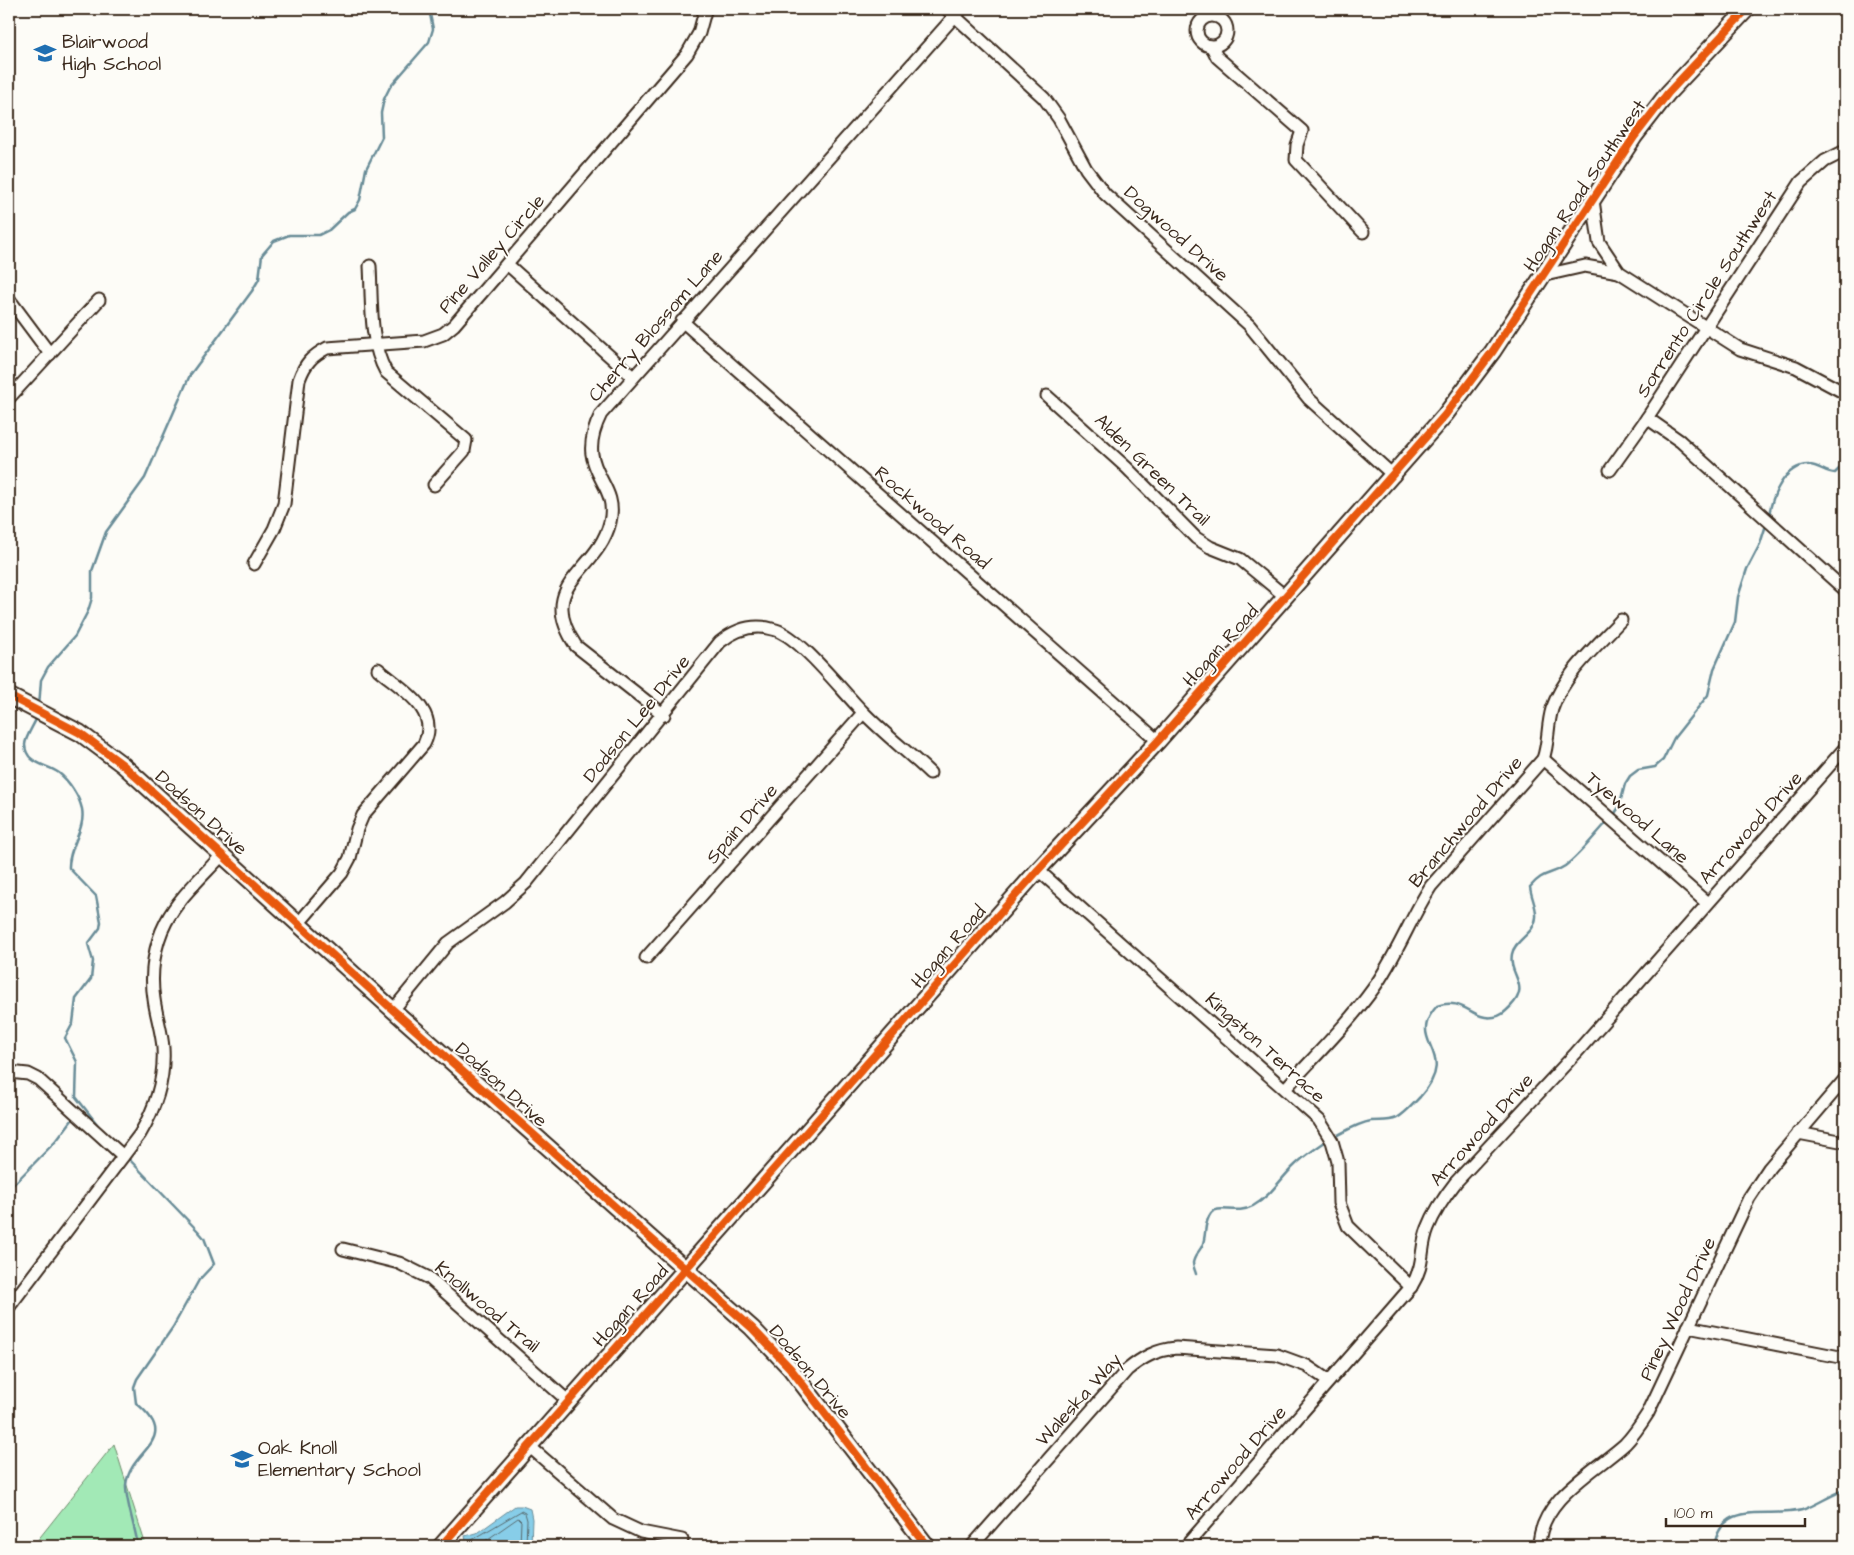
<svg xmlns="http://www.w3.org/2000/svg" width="1854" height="1555" font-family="'Architects Daughter',sans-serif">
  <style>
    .green { fill: #a2e9b6; stroke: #6e8a6a }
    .water { fill: #87cde8; stroke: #698c97 }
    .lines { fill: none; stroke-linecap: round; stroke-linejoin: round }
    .shore { stroke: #596b6f; stroke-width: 1 }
    .stream { stroke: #698c97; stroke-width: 2.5 }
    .street-casing { stroke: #3b2a1e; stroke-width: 15 }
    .secondary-casing { stroke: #3b2a1e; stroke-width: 19 }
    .street { stroke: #fdfcf7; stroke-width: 11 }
    .secondary { stroke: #fdfcf7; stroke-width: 15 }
    .cycleway-casing { stroke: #fdfcf7; stroke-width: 11 }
    .cycleway { stroke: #e8590c; stroke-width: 8 }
    .labels { text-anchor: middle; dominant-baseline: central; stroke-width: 4; stroke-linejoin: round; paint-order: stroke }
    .poi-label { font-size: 19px; fill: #3b2a1e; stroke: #fdfcf7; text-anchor: start }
    .street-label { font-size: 19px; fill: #3b2a1e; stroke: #fdfcf7 }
  </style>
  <rect width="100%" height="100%" fill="#fdfcf7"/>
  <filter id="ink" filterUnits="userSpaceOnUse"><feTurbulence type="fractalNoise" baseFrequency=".02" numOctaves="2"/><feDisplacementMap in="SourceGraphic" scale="10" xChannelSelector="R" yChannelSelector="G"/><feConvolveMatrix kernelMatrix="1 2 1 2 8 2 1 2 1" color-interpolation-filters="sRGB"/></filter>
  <g filter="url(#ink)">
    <path class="green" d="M114 1444 146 1546H33Z"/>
    <path class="water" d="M515 1506H522L530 1509 532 1519 531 1546H467L465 1536 479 1532Z"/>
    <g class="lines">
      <g class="shore">
        <path d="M471 1546 472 1540 521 1511 525 1513 527 1520 526 1546"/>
        <path d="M478 1546 518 1518 521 1521 520 1546"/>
      </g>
      <g class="stream">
        <path d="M1769 517C1771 497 1785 464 1809 465 1819 465 1825 473 1835 473L1845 463"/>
        <path d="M39 707 41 680 48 667 75 636 88 611 92 598V571L106 532 145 478 190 375 252 291 259 279 262 255 274 241 289 235H319L329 230 348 212 355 209 360 200 366 169 382 137 381 113 384 99 390 87 429 42 433 29 429 9"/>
        <path d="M37 717C34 725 25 737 25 745 26 764 46 764 59 773 69 781 79 796 82 809 86 830 68 847 69 868L96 896 101 922 100 928 88 944 93 961 91 979 76 999 73 1023 65 1038 77 1062 76 1097 101 1129"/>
        <path d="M1614 815 1619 807 1625 784 1630 776 1638 770 1655 767 1663 760 1674 738 1708 695 1714 669 1735 622 1738 597 1747 569 1760 544 1766 525"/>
        <path d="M1332 1138C1344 1132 1358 1123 1371 1121 1380 1120 1388 1122 1397 1118 1406 1113 1413 1104 1420 1097 1462 1050 1403 1044 1437 1006 1464 996 1472 1021 1494 1017 1501 1016 1505 1012 1510 1007 1532 985 1508 976 1512 954 1515 939 1535 934 1536 917 1537 907 1531 897 1530 887 1543 871 1550 876 1565 866 1581 854 1594 836 1608 821"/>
        <path d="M127 1157 198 1231 204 1238 214 1264 199 1280 173 1327 137 1379 134 1387 136 1403C183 1441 130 1448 126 1485 125 1499 136 1530 138 1546"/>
        <path d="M9 1189 57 1140 75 1116"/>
        <path d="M1196 1274C1195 1270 1193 1267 1193 1263 1194 1256 1199 1252 1202 1246 1207 1235 1203 1224 1211 1213 1218 1204 1237 1215 1253 1206 1270 1197 1281 1178 1294 1166 1304 1156 1316 1148 1328 1140"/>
        <path d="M1714 1546C1723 1498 1769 1519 1802 1510 1817 1505 1830 1495 1845 1490"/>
      </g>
      <g class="street-casing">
        <g id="street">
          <path d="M947 9 1044 98 1059 119 1086 169 1105 194 1249 325 1309 399 1394 476"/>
          <circle cx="1212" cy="31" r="15"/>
          <path d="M1212 47 1217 57 1302 131 1297 145 1296 160 1363 232"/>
          <path d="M1593 200 1599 242 1619 272 1740 349 1796 367 1845 393"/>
          <path d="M507 264 633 377"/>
          <path d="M370 266C372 300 369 342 386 372L466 440 464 451 434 485"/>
          <path d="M1545 275 1585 266 1619 272"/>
          <path d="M9 299 50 354"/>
          <path d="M682 321 1158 741"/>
          <path d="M1047 396 1127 468 1196 538 1210 547 1240 559 1286 597"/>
          <path d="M9 398 99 300"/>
          <path d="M1647 418 1680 441 1845 590"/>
          <path d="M1610 470 1647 418 1801 182 1825 161 1845 151"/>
          <path d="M254 564 274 529 284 504 299 380C305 363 312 356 327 348L424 341 443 334 454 325 687 54 699 33 705 11"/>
          <path d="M664 715 576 646C534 583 598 573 610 522 620 479 572 472 601 414L961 9"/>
          <path d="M1543 759 1707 903"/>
          <path d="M1038 870 1319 1120 1332 1141 1338 1162 1339 1203 1348 1226 1411 1287"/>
          <path d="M298 924 342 873 350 858 357 829 363 815 424 744C441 710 401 689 378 669"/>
          <path d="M646 958 863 713"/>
          <path d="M393 1010 448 943 505 902 526 883 720 642C737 628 755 623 776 630 801 638 842 691 862 711 883 733 908 752 930 773"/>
          <path d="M9 1072 28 1074 38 1079 123 1156"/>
          <path d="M1285 1089C1315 1056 1347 1025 1373 989 1396 957 1410 919 1431 886L1543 759C1549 742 1547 725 1552 709 1564 674 1596 647 1621 620"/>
          <path d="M1798 1133 1845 1142"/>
          <path d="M343 1249 399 1263 429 1278 568 1401"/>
          <path d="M9 1307 140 1134C156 1107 165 1080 163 1048 162 1032 156 1015 154 999 150 974 154 945 166 922 179 897 203 876 222 855"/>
          <path d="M1688 1327 1845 1358"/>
          <path d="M529 1446 613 1519 641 1532 682 1540"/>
          <path d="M972 1546 1127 1370C1143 1357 1156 1350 1176 1348L1277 1355 1307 1366 1329 1381"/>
          <path d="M1186 1546 1411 1287C1426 1263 1419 1250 1428 1228 1435 1210 1445 1196 1456 1182L1576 1053 1845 748"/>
          <path d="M1539 1546C1540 1499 1594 1472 1625 1444 1634 1435 1641 1424 1648 1413L1749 1198 1769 1168 1845 1079"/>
        </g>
      </g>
      <g class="secondary-casing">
        <g id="secondary">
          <path d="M9 696 80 733 123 765 393 1010 752 1328 790 1368 927 1546"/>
          <path d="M441 1546 1038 870 1158 741 1445 415 1493 351 1634 137 1668 93 1747 9"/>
        </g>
      </g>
      <use href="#street" class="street"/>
      <use href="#secondary" class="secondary"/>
      <g class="cycleway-casing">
        <g id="cycleway">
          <path d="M9 696 80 733 123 765 393 1010 752 1328 790 1368 927 1546"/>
          <path d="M441 1546 1038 870 1158 741 1445 415 1493 351 1634 137 1668 93 1747 9"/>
        </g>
      </g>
      <use href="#cycleway" class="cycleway"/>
    </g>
  </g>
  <defs>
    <g id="school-bare" transform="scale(1.725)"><path d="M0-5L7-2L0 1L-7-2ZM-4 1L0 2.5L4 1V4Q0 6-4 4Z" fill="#1f6fb2" stroke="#fdfcf7" stroke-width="2.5" paint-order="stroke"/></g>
  </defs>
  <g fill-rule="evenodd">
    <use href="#school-bare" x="45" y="53"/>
    <use href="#school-bare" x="242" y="1459"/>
  </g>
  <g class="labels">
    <g class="poi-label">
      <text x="62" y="42">Blairwood<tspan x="62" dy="22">High School</tspan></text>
      <text x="258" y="1448">Oak Knoll<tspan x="258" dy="22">Elementary School</tspan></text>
    </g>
    <g class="street-label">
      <text transform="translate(1585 186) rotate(-56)">Hogan Road Southwest</text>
      <text transform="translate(1176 234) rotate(42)">Dogwood Drive</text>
      <text transform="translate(492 254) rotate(-49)">Pine Valley Circle</text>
      <text transform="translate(1707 294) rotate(-57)">Sorrento Circle Southwest</text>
      <text transform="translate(656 326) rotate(-49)">Cherry Blossom Lane</text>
      <text transform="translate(1152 470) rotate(44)">Alden Green Trail</text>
      <text transform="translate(932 518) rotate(41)">Rockwood Road</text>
      <text transform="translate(1221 646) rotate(-48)">Hogan Road</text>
      <text transform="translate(637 719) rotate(-51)">Dodson Lee Drive</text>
      <text transform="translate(201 813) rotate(42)">Dodson Drive</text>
      <text transform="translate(1637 818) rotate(41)">Tyewood Lane</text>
      <text transform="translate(1466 822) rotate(-50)">Branchwood Drive</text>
      <text transform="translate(742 824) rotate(-49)">Spain Drive</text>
      <text transform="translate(1751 828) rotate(-48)">Arrowood Drive</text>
      <text transform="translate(949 947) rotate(-49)">Hogan Road</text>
      <text transform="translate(1265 1048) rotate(42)">Kingston Terrace</text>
      <text transform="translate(501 1085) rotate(42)">Dodson Drive</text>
      <text transform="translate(1482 1130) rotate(-48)">Arrowood Drive</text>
      <text transform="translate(631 1306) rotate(-48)">Hogan Road</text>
      <text transform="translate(487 1307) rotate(40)">Knollwood Trail</text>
      <text transform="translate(1678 1309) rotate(-65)">Piney Wood Drive</text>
      <text transform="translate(810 1372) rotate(50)">Dodson Drive</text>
      <text transform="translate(1079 1400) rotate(-48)">Waleska Way</text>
      <text transform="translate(1236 1463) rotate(-49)">Arrowood Drive</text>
    </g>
  </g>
  <rect width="1854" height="1555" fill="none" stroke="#fdfcf7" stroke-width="30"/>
  <rect x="15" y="15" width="1824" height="1525" fill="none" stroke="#3b2a1e" stroke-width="2" filter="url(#ink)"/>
  <path d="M1666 1518v8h139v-8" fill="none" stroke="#3b2a1e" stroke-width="2.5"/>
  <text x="1674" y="1518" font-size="15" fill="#3b2a1e" stroke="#fdfcf7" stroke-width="4" paint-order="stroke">100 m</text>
</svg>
